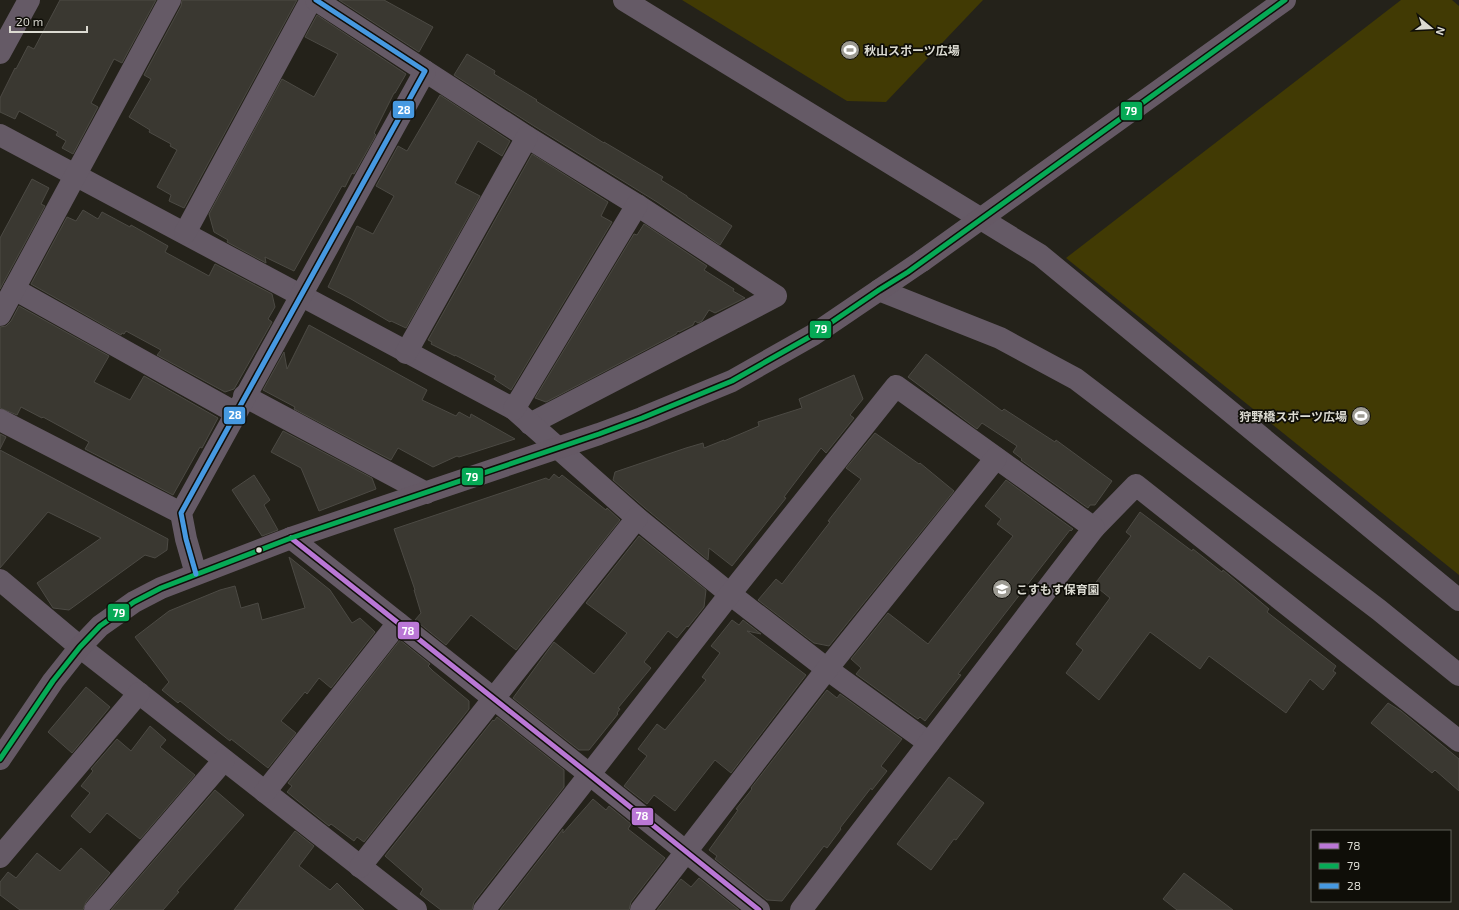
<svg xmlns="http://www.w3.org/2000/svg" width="1459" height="910" font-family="'Exo 2','Noto Sans JP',sans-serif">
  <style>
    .green { fill: #413a04 }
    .building { fill: #3a3831; stroke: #4c4a44 }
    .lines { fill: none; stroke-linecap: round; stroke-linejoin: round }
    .minor { stroke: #655a66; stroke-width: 22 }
    .major { stroke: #655965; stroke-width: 22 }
    .major-bridge { stroke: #655965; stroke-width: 22 }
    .bus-1-casing { stroke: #0f0e08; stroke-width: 8 }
    .bus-2-casing { stroke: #0f0e08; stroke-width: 8 }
    .bus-3-casing { stroke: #0f0e08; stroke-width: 8 }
    .bus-1 { stroke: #ba77d6; stroke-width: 5 }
    .bus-2 { stroke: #06aa56; stroke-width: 5 }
    .bus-3 { stroke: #4699e1; stroke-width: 5 }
    .bus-dot { fill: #dcdbd2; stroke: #0f0e08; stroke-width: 1.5 }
    .labels { text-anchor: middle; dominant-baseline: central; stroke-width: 3.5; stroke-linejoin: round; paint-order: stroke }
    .poi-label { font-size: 12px; font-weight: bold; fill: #dcdbd2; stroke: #0f0e08; text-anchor: start }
    .line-badge { stroke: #0f0e08; stroke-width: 1.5 }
    .badge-label { font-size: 11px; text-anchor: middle; font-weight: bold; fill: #fff }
  </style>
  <rect width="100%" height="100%" fill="#24221a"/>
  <g class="green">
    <path d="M682 0H983L886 102 847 101Z"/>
    <path d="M1401 0H1452L1459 6V575L1066 258Z"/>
  </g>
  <g class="building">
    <path d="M60 0H156L122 63 114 59 91 103 98 107 73 154 62 148 66 141 56 135 58 132 19 111 15 119 0 112V98L15 68 16 69 28 46 34 49Z"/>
    <path d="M182 0H297L184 208 169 201 171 195 157 187 177 150 170 146 171 144 149 132 150 130 129 117 151 79 144 75 181 6Z"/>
    <path d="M339 0H384L433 27 419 52Z"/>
    <path d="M317 15 406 74 395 93H394L374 133 376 135 354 174 352 173 345 187 342 186 294 271 265 257 266 263 227 242 228 240 214 232 209 214 282 79 314 97 338 54 305 37Z"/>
    <path d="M467 54 495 71 494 74 537 100 536 101 604 143V142L663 177 661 180 687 196V197L732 226 720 245 657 202 534 126 454 75Z"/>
    <path d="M440 95 510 141 502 156 478 141 455 183 480 196 406 328 391 321 390 322 351 299 328 287 357 226 373 234 394 196 376 186 398 146 407 151Z"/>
    <path d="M532 154 608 202 601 216 612 222 511 390 494 379 496 376 455 355V356L431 344 432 342 428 340Z"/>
    <path d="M32 179 49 188 41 204 45 206 0 289V238Z"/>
    <path d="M83 210 98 219 102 212 130 227 131 225 168 246 165 252 209 276 215 264 272 294 275 307 268 319 272 322 234 389 225 392 157 355 161 350 126 331 124 334 122 333 121 335 31 284 67 217 76 221Z"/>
    <path d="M644 224 707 266 704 270 734 289 733 291 745 298 715 313 709 310 702 321 698 323 695 321 693 325 679 332 678 331 676 334 546 402 535 398 634 234 637 235Z"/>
    <path d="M19 306 109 356 94 382 130 400 144 376 218 418 202 448 200 447 173 495 85 449 89 442 43 417 42 418 21 407 17 415 0 408V327L6 326 11 321Z"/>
    <path d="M309 325 427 390 422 400 456 416 459 412 470 418 471 414 515 439 459 457 457 456 433 467 398 448 391 460 294 409 295 407 263 390 284 352 287 369Z"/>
    <path d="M926 354 1002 411 1004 409 1055 442 1056 440 1112 481 1095 505H1090L1088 508 1021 460 1022 459 1013 452 1017 446 982 423 977 429 908 377Z"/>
    <path d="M854 375 863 399 850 415 854 418 826 453 821 448 784 497 786 498 732 566 709 548 708 560 645 508 613 480 615 472 686 448 703 443 704 448 724 440V441L759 426 758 422 802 408 799 399Z"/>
    <path d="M283 431 372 478 376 489 319 511 301 468 271 452Z"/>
    <path d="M875 433 919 464 920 463 954 491 829 646 814 643 758 600 776 579 782 584 830 522 828 521 861 479 846 468Z"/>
    <path d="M0 434 6 437 0 449Z"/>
    <path d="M0 450 168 539 167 550 155 558 145 555 69 610 53 608 37 583 101 538 48 512 0 568Z"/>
    <path d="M554 474 559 478 562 475 606 510 607 508 620 520 516 650 471 615 446 645 415 620 421 613 414 590H415L394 529 546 478 549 480Z"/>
    <path d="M254 475 270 500 264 505 278 530 262 536 232 490Z"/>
    <path d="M1006 480 1073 529 1071 531 1070 530 958 674 961 675 925 721 920 717 918 719 856 674 861 668 851 659 888 613 928 644 1013 536 997 524 1001 519 985 506Z"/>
    <path d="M1140 512 1192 551 1193 549 1222 572 1223 570 1269 609 1267 612 1336 666 1333 671 1336 673 1323 690 1310 679 1286 713 1209 656 1200 669 1150 632 1099 700 1066 673 1083 650 1076 644 1110 598 1094 585 1131 536 1126 532Z"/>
    <path d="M639 536 706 590 704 607 688 627 687 626 677 638 668 631 644 662 651 668 618 708 620 709 617 713 618 714 589 750H579L513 698 554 642 594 674 627 633 586 603Z"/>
    <path d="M289 557 330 590 352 623 360 618 375 632 331 688 319 678 307 694 305 692 281 721 296 733 268 768 231 739 230 741 180 701 178 703 162 690 169 682 135 637 169 611 220 590 235 586 241 608 258 603 262 620 305 608Z"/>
    <path d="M732 620 739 625 743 620 761 634 747 631 806 675 731 773 715 760 675 811 654 795 647 804 624 786 647 756 638 749 657 724 665 730 706 680 702 677 720 653 711 646Z"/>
    <path d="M400 640 430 664 428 666 433 671 469 701V709L364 842 357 837 354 841 331 824 329 826 287 792 292 786 288 783Z"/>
    <path d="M86 687 110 707 72 753 48 732Z"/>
    <path d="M827 690 837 698 840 694 902 739 881 766 887 771 872 790 871 788 840 828 841 829 827 848 824 846 782 901 767 900 715 859 717 856 709 850 738 810 736 809 752 789 751 788Z"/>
    <path d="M1388 703 1401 711 1459 759V791L1435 770 1432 773 1371 723Z"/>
    <path d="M497 717 564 770V787L474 902 472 910H441L420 894 423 889 385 856 493 720 494 721Z"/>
    <path d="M150 726 166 740 160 747 195 775 140 839 107 813 90 833 71 816 90 793 81 786 93 771 91 769 117 739 131 751Z"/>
    <path d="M949 777 984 803 956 840 954 839 931 870 897 844Z"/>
    <path d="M215 790 244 815 177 891 179 892 163 910H111Z"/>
    <path d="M593 799 606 810 609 806 631 824 628 829 665 858 631 902 629 910H500L563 829V833Z"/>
    <path d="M295 831 314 846 299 866 330 890 337 883 364 910H234Z"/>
    <path d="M81 848 110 873 86 902 83 910H20L0 895V882L8 872 16 878 37 853 60 871Z"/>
    <path d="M1184 873 1233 910H1177L1163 899Z"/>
    <path d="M699 878 739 910H657L681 879 691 887Z"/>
  </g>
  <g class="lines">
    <g class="minor">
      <path d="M624 0 1040 255 1459 600"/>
      <path d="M0 53 29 0"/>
      <path d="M425 71 527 137 637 205 776 296 530 424"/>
      <path d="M0 135 514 409 637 518 730 594 827 669 929 743"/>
      <path d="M185 233 311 0"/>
      <path d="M14 289 236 413"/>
      <path d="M879 290 1000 338 1076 379 1379 610 1459 675"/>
      <path d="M0 315 170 0"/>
      <path d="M406 353 527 137"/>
      <path d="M244 396 426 493"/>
      <path d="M514 409 637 205"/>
      <path d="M0 420 181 513"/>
      <path d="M1094 528 1136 485 1459 741"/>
      <path d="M291 538 589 774 759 910"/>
      <path d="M196 574 186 539 181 513 425 71 316 0"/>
      <path d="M0 580 80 647 416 910"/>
      <path d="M265 792 398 623"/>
      <path d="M0 857 139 693"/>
      <path d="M360 867 637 518"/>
      <path d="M95 910 224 760"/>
      <path d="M484 910 730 594 896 386 1094 528 801 910"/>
      <path d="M641 910 827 669 996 458"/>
    </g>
    <path class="major" d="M0 759 53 681 80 647 100 626 134 602 161 588 291 538 599 434 642 418 732 381 813 335 922 261"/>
    <path class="major-bridge" d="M922 261 1285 0"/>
    <g class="bus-1-casing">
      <path id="bus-1" d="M291 538 589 774 759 910"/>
    </g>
    <g class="bus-2-casing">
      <path id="bus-2" d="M0 759 53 681 80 647 100 626 134 602 161 588 291 538 599 434 642 418 732 381 813 335 879 290 908 272 1285 0"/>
    </g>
    <g class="bus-3-casing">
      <path id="bus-3" d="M196 574 186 539 181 513 425 71 316 0"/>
    </g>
    <use href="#bus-1" class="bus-1"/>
    <use href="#bus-2" class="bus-2"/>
    <use href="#bus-3" class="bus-3"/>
  </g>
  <defs>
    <g id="stadium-disc" transform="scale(1)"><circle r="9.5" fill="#9c9a92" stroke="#0f0e08"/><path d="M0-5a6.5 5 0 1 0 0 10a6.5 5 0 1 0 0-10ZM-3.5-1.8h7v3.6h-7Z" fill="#fff"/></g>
    <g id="school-disc" transform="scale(1)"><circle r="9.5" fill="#9c9a92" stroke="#0f0e08"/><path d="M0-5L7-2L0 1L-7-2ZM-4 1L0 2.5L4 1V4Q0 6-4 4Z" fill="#fff"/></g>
  </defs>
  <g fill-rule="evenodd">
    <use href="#stadium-disc" x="850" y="50"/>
    <use href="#stadium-disc" x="1361" y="416"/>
    <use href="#school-disc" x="1002" y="589"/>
  </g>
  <circle class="bus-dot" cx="259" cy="550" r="3.5"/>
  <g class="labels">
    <g class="poi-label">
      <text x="864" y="50">秋山スポーツ広場</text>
      <text x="1347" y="416" text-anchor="end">狩野橋スポーツ広場</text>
      <text x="1016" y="589">こすもす保育園</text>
    </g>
  </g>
  <g class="line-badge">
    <rect x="392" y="100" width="23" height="19" rx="4" fill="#4699e1"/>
    <rect x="1120" y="101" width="23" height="20" rx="4" fill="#06aa56"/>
    <rect x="809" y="320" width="23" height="19" rx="4" fill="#06aa56"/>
    <rect x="223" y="406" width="23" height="19" rx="4" fill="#4699e1"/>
    <rect x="461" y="467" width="23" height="19" rx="4" fill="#06aa56"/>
    <rect x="107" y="603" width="23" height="19" rx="4" fill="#06aa56"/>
    <rect x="397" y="621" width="23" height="19" rx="4" fill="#ba77d6"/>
    <rect x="631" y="807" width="23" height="19" rx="4" fill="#ba77d6"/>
  </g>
  <g class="badge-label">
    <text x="404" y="114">28</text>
    <text x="1131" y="115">79</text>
    <text x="821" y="333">79</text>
    <text x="235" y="419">28</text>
    <text x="472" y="481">79</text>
    <text x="119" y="617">79</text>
    <text x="408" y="635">78</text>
    <text x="642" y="820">78</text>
  </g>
  <rect x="1311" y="830" width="140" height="72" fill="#0f0e08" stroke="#616059"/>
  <rect x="1319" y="843" width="20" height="6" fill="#ba77d6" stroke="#616059"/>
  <text x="1347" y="850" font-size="12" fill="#dcdbd2">78</text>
  <rect x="1319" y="863" width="20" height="6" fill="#06aa56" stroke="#616059"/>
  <text x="1347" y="870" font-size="12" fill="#dcdbd2">79</text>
  <rect x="1319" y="883" width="20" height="6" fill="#4699e1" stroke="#616059"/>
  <text x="1347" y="890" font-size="12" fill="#dcdbd2">28</text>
  <g transform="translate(1431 28) rotate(108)" stroke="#0f0e08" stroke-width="3" paint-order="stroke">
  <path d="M0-3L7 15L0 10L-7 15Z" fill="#dcdbd2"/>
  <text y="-6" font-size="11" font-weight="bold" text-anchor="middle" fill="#dcdbd2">N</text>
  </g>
  <path d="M10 26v6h77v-6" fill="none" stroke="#dcdbd2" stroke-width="2"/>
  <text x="16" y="26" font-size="12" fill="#dcdbd2" stroke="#0f0e08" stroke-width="3" paint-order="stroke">20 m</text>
</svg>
